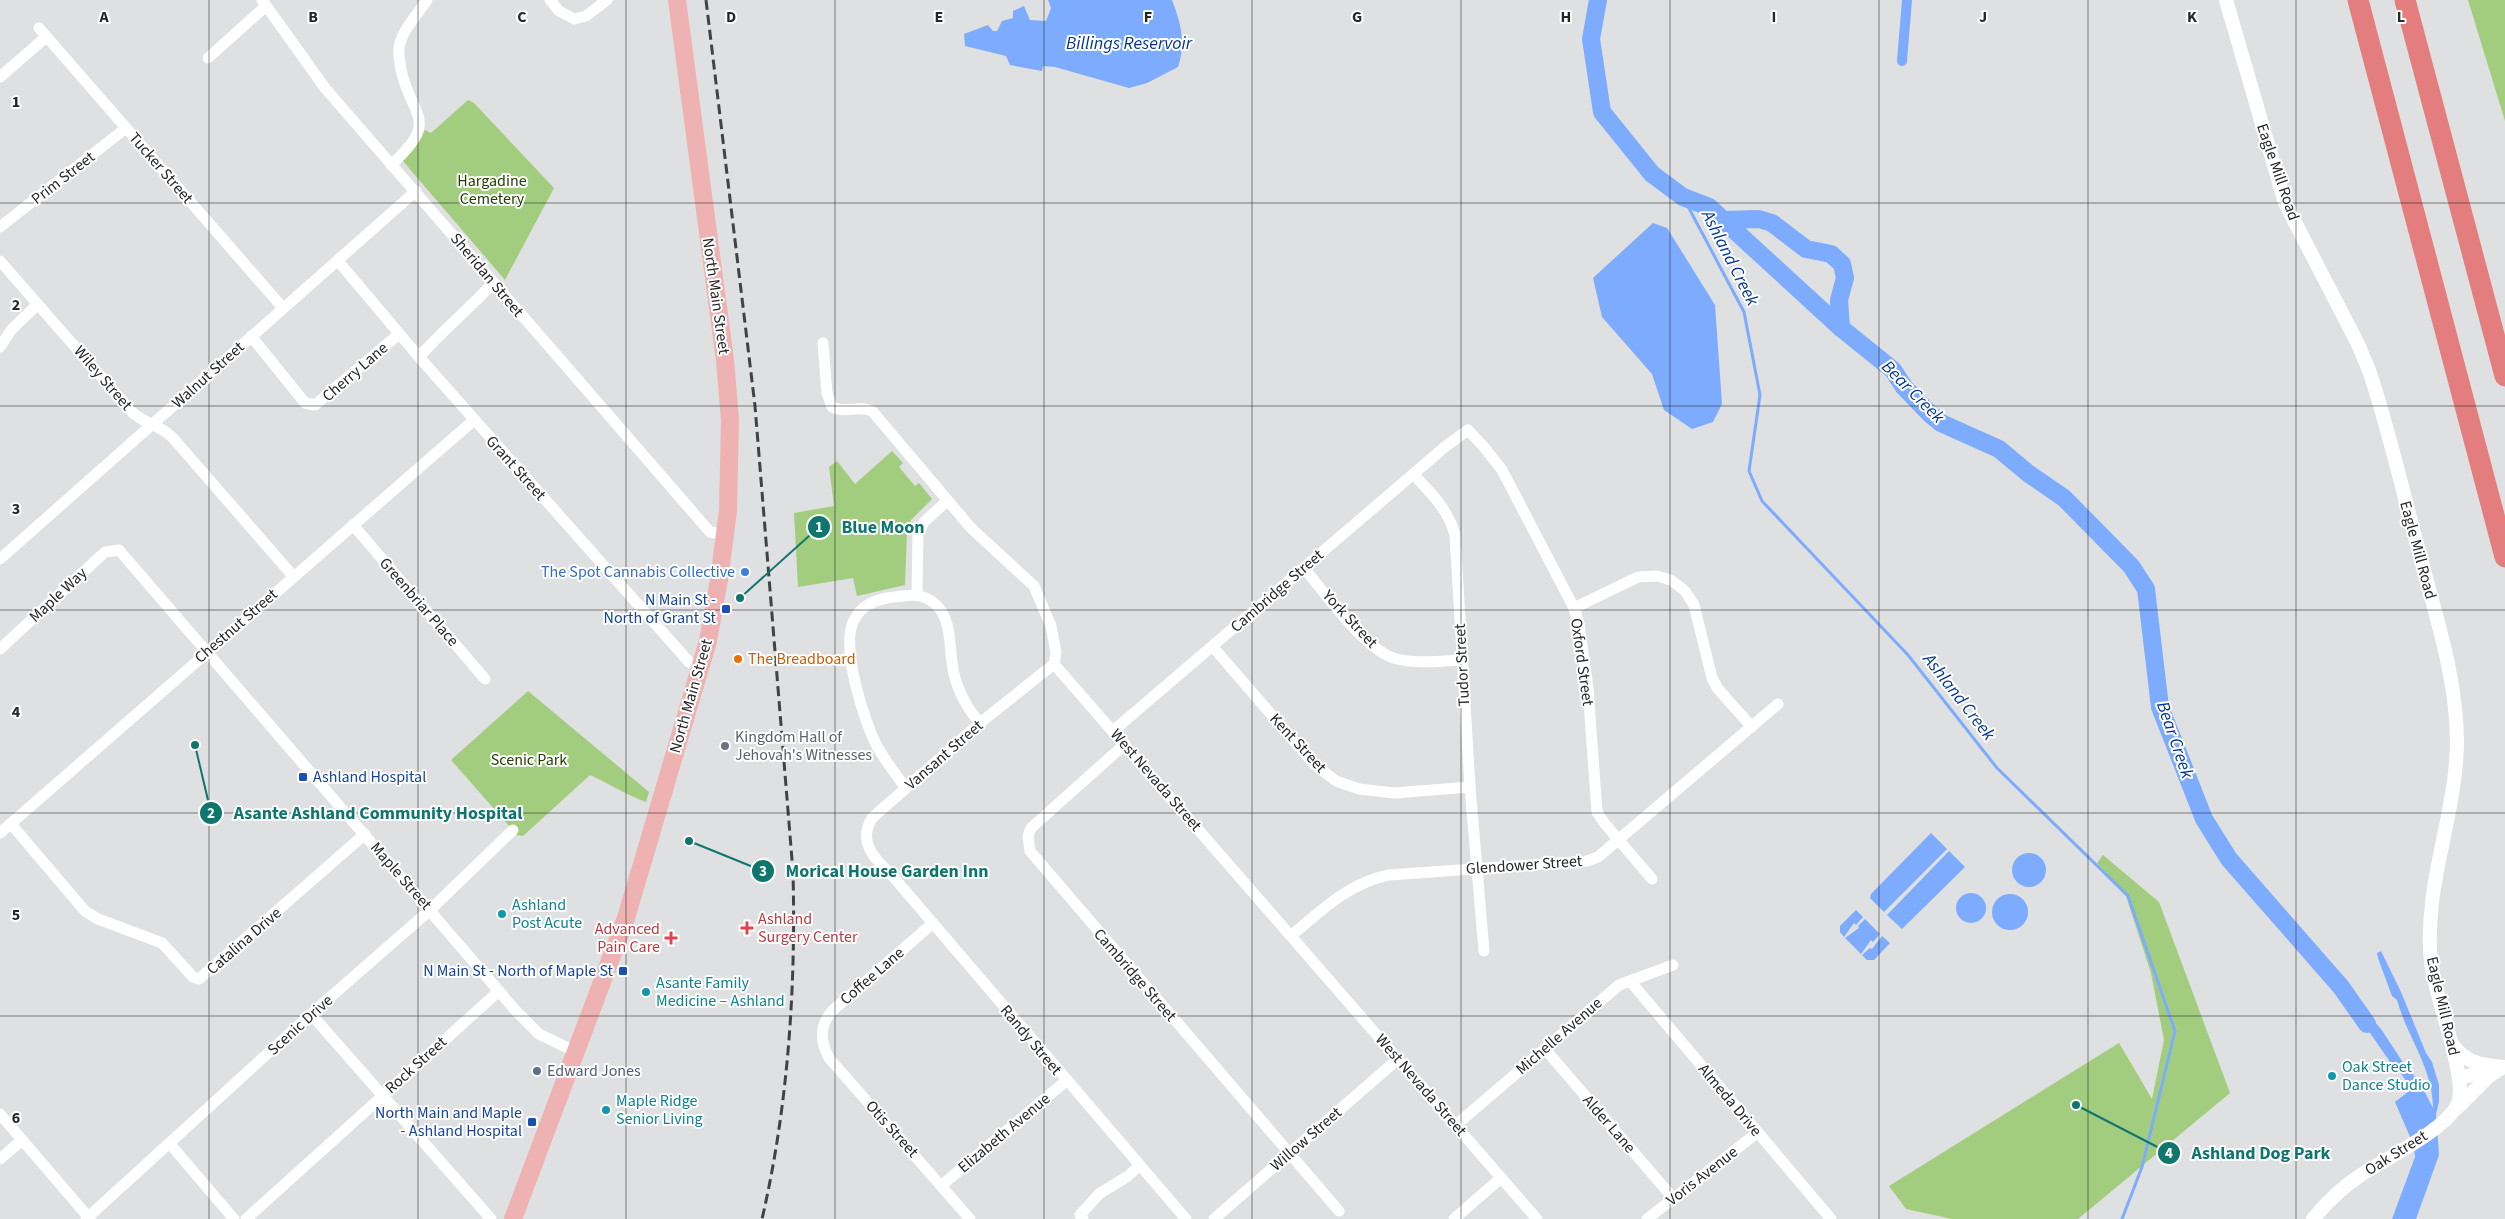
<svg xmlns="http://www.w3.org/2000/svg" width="2505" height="1219" font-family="'Source Sans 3',sans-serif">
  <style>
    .green { fill: #a2cd7f }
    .water { fill: #7dabfd }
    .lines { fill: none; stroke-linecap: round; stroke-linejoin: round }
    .stream { stroke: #7dabfd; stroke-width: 3 }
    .canal { stroke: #7dabfd; stroke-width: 10 }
    .river { stroke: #7dabfd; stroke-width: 18 }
    .minor { stroke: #fff; stroke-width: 11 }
    .tertiary { stroke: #fff; stroke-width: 14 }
    .primary { stroke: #efb2b2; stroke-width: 18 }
    .motorway { stroke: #e47e7e; stroke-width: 21 }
    .rail { stroke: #424242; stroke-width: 3; stroke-dasharray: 10 5; stroke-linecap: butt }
    .grid { fill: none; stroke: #272727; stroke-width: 1; stroke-opacity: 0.55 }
    .shop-dot { fill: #3f7fe0; stroke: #fff; stroke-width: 2 }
    .transit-dot { fill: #1a4fb4; stroke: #fff; stroke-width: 2 }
    .food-dot { fill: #e8710a; stroke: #fff; stroke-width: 2 }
    .worship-dot { fill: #6b7280; stroke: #fff; stroke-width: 2 }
    .culture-dot { fill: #0f9aa8; stroke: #fff; stroke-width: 2 }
    .health-dot { fill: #e0444e; stroke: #fff; stroke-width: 2 }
    .service-dot { fill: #5c6f8a; stroke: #fff; stroke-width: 2 }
    .labels { text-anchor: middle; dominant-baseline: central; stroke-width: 4; stroke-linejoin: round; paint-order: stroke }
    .street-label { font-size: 16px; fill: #272727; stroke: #fff }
    .park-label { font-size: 16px; fill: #234000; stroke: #fff }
    .shop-label { font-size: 16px; fill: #366cbe; stroke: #fff; text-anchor: end }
    .transit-label { font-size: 16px; fill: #164399; stroke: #fff; text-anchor: end }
    .food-label { font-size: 16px; fill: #c56008; stroke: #fff; text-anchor: start }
    .worship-label { font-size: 16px; fill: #5b616d; stroke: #fff; text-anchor: start }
    .culture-label { font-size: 16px; fill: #0d838f; stroke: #fff; text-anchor: start }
    .health-label { font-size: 16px; fill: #be3a42; stroke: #fff; text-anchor: start }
    .service-label { font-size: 16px; fill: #4e5e75; stroke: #fff; text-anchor: start }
    .water-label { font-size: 18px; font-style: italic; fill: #023692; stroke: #fff }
    .grid-label { font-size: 16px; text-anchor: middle; font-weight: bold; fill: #272727; stroke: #fff; stroke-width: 4; stroke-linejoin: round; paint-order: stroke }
    .leader { fill: none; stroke: #0f766e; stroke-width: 2 }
    .callout-dot { fill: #0f766e; stroke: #fff; stroke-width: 2 }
    .mark-label { font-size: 15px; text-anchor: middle; font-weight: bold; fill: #fff }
    .callout-label { font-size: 18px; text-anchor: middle; font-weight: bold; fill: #0f766e; stroke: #fff; stroke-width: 4; stroke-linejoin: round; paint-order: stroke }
  </style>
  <rect width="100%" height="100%" fill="#dee0e1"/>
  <g class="green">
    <path d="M2468 0H2505V121Z"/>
    <path d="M468 100 474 103 554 188 505 280 402 160 425 130 431 133Z"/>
    <path d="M892 451 903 463 899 467 915 486 919 483 932 499 911 520 907 531 905 585 857 596 853 578 798 587 794 513 834 506 829 467 837 461 855 484Z"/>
    <path d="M528 691 649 792 646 802C626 795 610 784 590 775L523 836 517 835 451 760Z"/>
    <path d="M2103 855 2159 902 2230 1093 2078 1219H1952L1906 1209 1889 1186 2119 1043 2152 1099 2164 1040 2151 973 2126 896 2097 863Z"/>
  </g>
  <g class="water">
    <path d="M1048 0H1172C1181 23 1186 43 1178 67L1147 83 1129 88 1055 67 1043 66 1042 71 1010 65 1006 56 965 46 964 34 988 25 993 31H997L1002 21 1013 18V11L1024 6 1030 20 1046 21 1051 8Z"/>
    <path d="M1653 223 1667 228 1715 305 1722 404 1713 422 1692 429 1664 410 1652 374 1602 317 1593 278Z"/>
    <path d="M1931 833 1947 849 1884 912 1870 898 1871 894Z"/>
    <path d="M1949 851 1965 867 1902 929 1887 915Z"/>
    <circle cx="2029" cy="870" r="17"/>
    <circle cx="1971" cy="908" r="15"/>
    <circle cx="2010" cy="912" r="18"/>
    <path d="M1856 910 1863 917 1856 925 1854 923 1844 937 1840 932V926Z"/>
    <path d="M1865 919 1880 934 1873 942 1871 940 1861 954 1845 938 1859 928 1858 926Z"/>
    <path d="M1882 936 1890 943 1874 960H1867L1862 955 1870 948 1872 949Z"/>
    <path d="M2381 951 2401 992 2426 1053 2432 1062 2439 1085V1102L2436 1114 2439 1155 2416 1219H2392L2415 1157 2414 1146 2395 1102 2408 1092V1084L2402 1075 2395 1069 2352 1007 2360 1005 2381 1029 2404 1064 2420 1083 2433 1108C2433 1068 2407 1037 2397 1000L2392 996 2378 958 2377 953Z"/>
  </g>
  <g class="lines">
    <path class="stream" d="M1683 197 1744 312 1760 395 1749 471 1762 501 1908 655 1997 768 2128 896 2175 1031 2142 1167 2122 1219"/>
    <path class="canal" d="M1902 61 1907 0"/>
    <g class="river">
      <path d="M1598 0 1591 39 1602 112 1652 174 1683 197 1709 207 1841 328 1893 370 1904 387 1930 414 1941 423 1999 449 2029 474 2064 498 2131 566 2146 589 2160 707 2204 819 2229 859 2341 987 2367 1024"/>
      <path d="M1723 220 1759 219 1772 223 1806 249 1831 254 1842 264 1845 278 1839 300 1841 328"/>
    </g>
    <g class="minor">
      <path d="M262 0 325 88 710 532 725 535"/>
      <path d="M550 0 559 11 574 19 586 16 607 0"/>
      <path d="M39 28 283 308"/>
      <path d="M208 58 266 6"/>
      <path d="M0 77 46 37"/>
      <path d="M391 165C440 120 413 120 401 70 400 62 398 54 399 47 402 30 418 14 427 0"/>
      <path d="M0 227 126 128"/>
      <path d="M0 261 132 412C144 424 161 425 173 438L293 576"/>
      <path d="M338 261 419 357 689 662 701 667"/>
      <path d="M251 336 305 403 315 405 399 334"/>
      <path d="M823 343 827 393 832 407C844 414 860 404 873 412L971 528 1034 586 1051 626 1056 653 1054 664 1537 1219"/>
      <path d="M0 347 12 329 38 304"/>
      <path d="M419 357C442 331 469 309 493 283"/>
      <path d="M1413 474C1431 493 1448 509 1455 535L1470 787 1484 951"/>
      <path d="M353 525 485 679"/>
      <path d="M0 559 416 191"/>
      <path d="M1304 568C1325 593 1366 652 1397 659 1418 664 1441 661 1462 660"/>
      <path d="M917 595 918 533 924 522 947 501"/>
      <path d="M1574 608 1638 577 1657 576 1671 580 1685 591 1694 605 1712 678 1718 689 1752 727"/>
      <path d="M1213 647 1314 764 1336 781 1359 789 1394 793 1470 787"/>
      <path d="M0 649 105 552 119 550 516 1011 539 1034 576 1052"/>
      <path d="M1054 664 980 723 872 818C858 841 873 858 890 873L1186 1219"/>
      <path d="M1113 731 1446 446 1468 430 1484 447 1502 470 1574 608 1579 624 1588 688 1597 812 1605 824 1652 879"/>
      <path d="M1125 744 1031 828 1028 836 1030 851 1339 1211"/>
      <path d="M906 788C896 775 886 762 878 748 864 722 840 647 854 620 861 606 873 601 887 598 904 596 920 591 934 603 954 619 948 651 954 674 958 691 968 710 980 723"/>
      <path d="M11 824 85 911 98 919 162 943 193 977 199 979 365 834"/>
      <path d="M0 833 474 420"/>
      <path d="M933 923 832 1011C819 1026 820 1041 829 1058L970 1219"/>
      <path d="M1292 935C1323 909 1349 883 1389 875L1587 861 1598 857 1778 704"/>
      <path d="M1630 981 1831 1219"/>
      <path d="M311 1014 491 1219"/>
      <path d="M1545 1049 1673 1198"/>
      <path d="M0 1114 90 1219"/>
      <path d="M1456 1125 1619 985 1673 965"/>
      <path d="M170 1144 234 1219"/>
      <path d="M0 1159 22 1140"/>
      <path d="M942 1185 1066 1081"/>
      <path d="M86 1219 311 1014 430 910 513 830"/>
      <path d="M246 1219 499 991"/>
      <path d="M1083 1219 1080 1215 1099 1194 1128 1176 1139 1166"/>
      <path d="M1214 1219 1398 1059"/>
      <path d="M1454 1219 1501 1178"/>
      <path d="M1647 1219 1757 1133"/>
    </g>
    <g class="tertiary">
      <path d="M2226 0 2285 203 2358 344 2370 373C2390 434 2404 497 2421 559 2437 620 2457 680 2457 743 2456 817 2423 887 2431 962 2434 995 2468 1078 2458 1103 2449 1128 2385 1159 2361 1175 2342 1187 2327 1202 2313 1219"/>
      <path d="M2452 1044C2465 1063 2482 1065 2503 1067"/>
      <path d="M2460 1078 2494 1069"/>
      <path d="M2457 1108 2488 1077 2503 1067"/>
    </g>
    <path class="primary" d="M513 1219 626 918 708 641 719 580 728 511 730 420 725 360 677 0"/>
    <g class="motorway">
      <path d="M2358 0 2505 557"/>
      <path d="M2405 0 2505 376"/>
    </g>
    <path class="rail" d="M706 0 755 406 793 872C796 988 788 1107 762 1219"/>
  </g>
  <path class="grid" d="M209 0V1219M418 0V1219M626 0V1219M835 0V1219M1044 0V1219M1252 0V1219M1461 0V1219M1670 0V1219M1879 0V1219M2088 0V1219M2296 0V1219M0 203H2505M0 406H2505M0 610H2505M0 813H2505M0 1016H2505"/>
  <circle class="shop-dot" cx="745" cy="572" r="5"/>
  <g class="transit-dot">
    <rect x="721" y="604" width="10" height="10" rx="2.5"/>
    <rect x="298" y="772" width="10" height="10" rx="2.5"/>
    <rect x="618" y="966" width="10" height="10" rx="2.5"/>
    <rect x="527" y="1117" width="10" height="10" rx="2.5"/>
  </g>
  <circle class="food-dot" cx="738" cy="659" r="5"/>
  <circle class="worship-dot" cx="725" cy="746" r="5"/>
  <g class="culture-dot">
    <circle cx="502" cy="914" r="5"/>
    <circle cx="646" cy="992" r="5"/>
    <circle cx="2332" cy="1076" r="5"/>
    <circle cx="606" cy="1110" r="5"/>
  </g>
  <g class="health-dot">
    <path d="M744.5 920.5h5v5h5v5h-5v5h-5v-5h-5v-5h5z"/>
    <path d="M668.5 930.5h5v5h5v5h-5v5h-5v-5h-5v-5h5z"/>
  </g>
  <circle class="service-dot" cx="537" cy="1071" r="5"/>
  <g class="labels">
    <g class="street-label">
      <text transform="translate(161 168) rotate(49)">Tucker Street</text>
      <text transform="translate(2278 172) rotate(71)">Eagle Mill Road</text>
      <text transform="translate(63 178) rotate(-38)">Prim Street</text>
      <text transform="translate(487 275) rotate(50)">Sheridan Street</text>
      <text transform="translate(716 296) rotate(82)">North Main Street</text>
      <text transform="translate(355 372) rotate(-41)">Cherry Lane</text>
      <text transform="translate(208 375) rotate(-42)">Walnut Street</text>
      <text transform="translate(103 378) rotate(49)">Wiley Street</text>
      <text transform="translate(516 468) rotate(48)">Grant Street</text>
      <text transform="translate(2418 550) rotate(75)">Eagle Mill Road</text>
      <text transform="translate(1277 591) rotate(-41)">Cambridge Street</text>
      <text transform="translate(58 595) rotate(-43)">Maple Way</text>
      <text transform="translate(419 602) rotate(49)">Greenbriar Place</text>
      <text transform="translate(1350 619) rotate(47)">York Street</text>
      <text transform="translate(236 626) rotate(-41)">Chestnut Street</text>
      <text transform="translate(1582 662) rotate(82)">Oxford Street</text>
      <text transform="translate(1462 665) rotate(-93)">Tudor Street</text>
      <text transform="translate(691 696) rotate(-74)">North Main Street</text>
      <text transform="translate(1298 743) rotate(47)">Kent Street</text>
      <text transform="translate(944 755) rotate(-41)">Vansant Street</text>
      <text transform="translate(1156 780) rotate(49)">West Nevada Street</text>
      <text transform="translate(1524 865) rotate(-4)">Glendower Street</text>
      <text transform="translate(401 876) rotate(49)">Maple Street</text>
      <text transform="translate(244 941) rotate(-41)">Catalina Drive</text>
      <text transform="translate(1135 975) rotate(49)">Cambridge Street</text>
      <text transform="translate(872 976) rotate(-41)">Coffee Lane</text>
      <text transform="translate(2443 1006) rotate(77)">Eagle Mill Road</text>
      <text transform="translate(300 1025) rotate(-42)">Scenic Drive</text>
      <text transform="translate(1559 1036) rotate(-41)">Michelle Avenue</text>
      <text transform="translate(1031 1040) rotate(50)">Randy Street</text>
      <text transform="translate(416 1065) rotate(-42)">Rock Street</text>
      <text transform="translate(1421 1085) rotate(49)">West Nevada Street</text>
      <text transform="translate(1730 1100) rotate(50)">Almeda Drive</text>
      <text transform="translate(1609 1124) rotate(49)">Alder Lane</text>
      <text transform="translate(892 1129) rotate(48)">Otis Street</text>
      <text transform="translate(1004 1133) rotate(-40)">Elizabeth Avenue</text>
      <text transform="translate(1306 1139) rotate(-41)">Willow Street</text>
      <text transform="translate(2396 1153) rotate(-32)">Oak Street</text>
      <text transform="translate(1702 1176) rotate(-38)">Voris Avenue</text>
    </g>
    <g class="park-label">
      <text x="492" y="181">Hargadine<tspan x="492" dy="18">Cemetery</tspan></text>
      <text x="529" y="760">Scenic Park</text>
    </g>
    <g class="shop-label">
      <text x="735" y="572">The Spot Cannabis Collective</text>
    </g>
    <g class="transit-label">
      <text x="716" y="600">N Main St -<tspan x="716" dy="18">North of Grant St</tspan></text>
      <text x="313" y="777" text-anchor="start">Ashland Hospital</text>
      <text x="613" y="971">N Main St - North of Maple St</text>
      <text x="522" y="1113">North Main and Maple<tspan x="522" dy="18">- Ashland Hospital</tspan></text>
    </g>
    <g class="food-label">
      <text x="748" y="659">The Breadboard</text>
    </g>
    <g class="worship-label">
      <text x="735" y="737">Kingdom Hall of<tspan x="735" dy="18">Jehovah's Witnesses</tspan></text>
    </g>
    <g class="culture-label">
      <text x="512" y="905">Ashland<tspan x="512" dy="18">Post Acute</tspan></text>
      <text x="656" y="983">Asante Family<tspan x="656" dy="18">Medicine – Ashland</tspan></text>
      <text x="2342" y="1067">Oak Street<tspan x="2342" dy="18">Dance Studio</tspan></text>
      <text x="616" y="1101">Maple Ridge<tspan x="616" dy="18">Senior Living</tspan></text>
    </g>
    <g class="health-label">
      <text x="758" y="919">Ashland<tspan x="758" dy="18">Surgery Center</tspan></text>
      <text x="660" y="929" text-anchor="end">Advanced<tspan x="660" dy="18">Pain Care</tspan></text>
    </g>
    <g class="service-label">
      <text x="547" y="1071">Edward Jones</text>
    </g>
    <g class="water-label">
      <text x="1129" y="43">Billings Reservoir</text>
      <text transform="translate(1730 258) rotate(63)">Ashland Creek</text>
      <text transform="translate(1913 392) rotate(45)">Bear Creek</text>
      <text transform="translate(1959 697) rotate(52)">Ashland Creek</text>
      <text transform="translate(2175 740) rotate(71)">Bear Creek</text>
    </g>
  </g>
  <g class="grid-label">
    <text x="104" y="22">A</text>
    <text x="313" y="22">B</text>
    <text x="522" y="22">C</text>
    <text x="731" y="22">D</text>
    <text x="939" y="22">E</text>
    <text x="1148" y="22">F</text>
    <text x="1357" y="22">G</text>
    <text x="1566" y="22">H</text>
    <text x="1774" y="22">I</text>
    <text x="1983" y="22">J</text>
    <text x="2192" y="22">K</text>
    <text x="2401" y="22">L</text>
    <text x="16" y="107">1</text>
    <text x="16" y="310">2</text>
    <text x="16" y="514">3</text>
    <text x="16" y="717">4</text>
    <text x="16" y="920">5</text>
    <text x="16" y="1123">6</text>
  </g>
  <path class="leader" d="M740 598L819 527M195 745L211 813M689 841L763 871M2076 1105L2169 1153"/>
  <g class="callout-dot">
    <circle cx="740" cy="598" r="5"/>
    <circle cx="195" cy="745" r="5"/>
    <circle cx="689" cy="841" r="5"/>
    <circle cx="2076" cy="1105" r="5"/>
    <circle cx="819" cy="527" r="12"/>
    <circle cx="211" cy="813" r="12"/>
    <circle cx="763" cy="871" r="12"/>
    <circle cx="2169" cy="1153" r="12"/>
  </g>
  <g class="mark-label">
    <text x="819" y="532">1</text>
    <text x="211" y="818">2</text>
    <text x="763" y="876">3</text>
    <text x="2169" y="1158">4</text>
  </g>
  <g class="callout-label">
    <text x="883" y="533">Blue Moon</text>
    <text x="378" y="819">Asante Ashland Community Hospital</text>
    <text x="887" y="877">Morical House Garden Inn</text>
    <text x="2261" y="1159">Ashland Dog Park</text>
  </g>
</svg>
